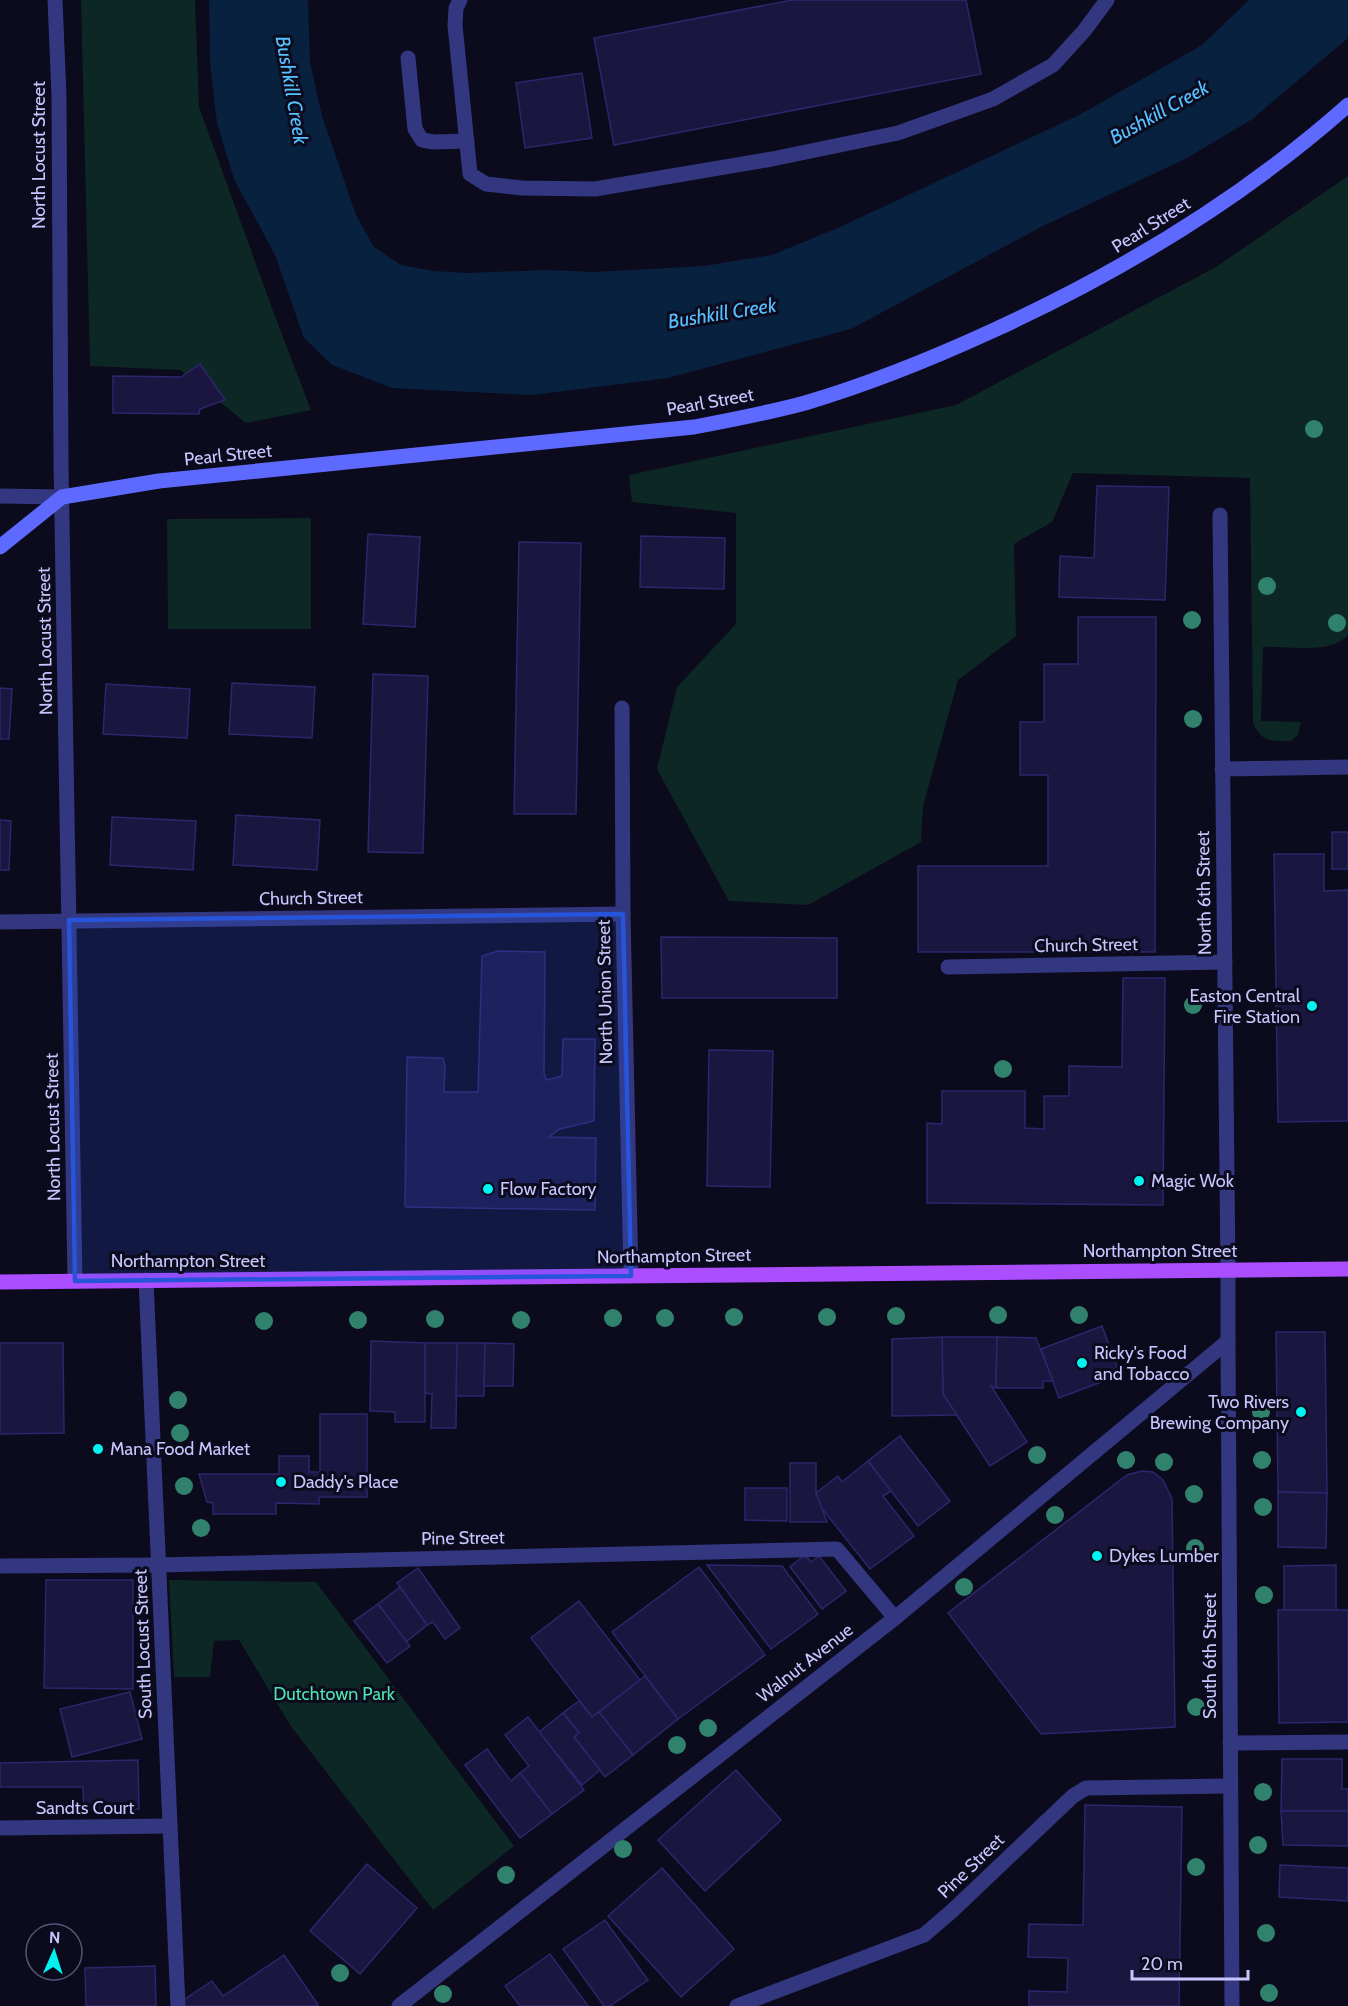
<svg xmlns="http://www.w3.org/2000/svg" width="1348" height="2006" font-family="Cabin,sans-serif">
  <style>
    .green { fill: #0d2724 }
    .water { fill: #08213f }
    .building { fill: #1a163f; stroke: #2d266c; stroke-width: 1.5 }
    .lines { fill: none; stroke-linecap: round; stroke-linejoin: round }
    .service { stroke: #33377f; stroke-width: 15 }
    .minor { stroke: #33377f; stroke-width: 15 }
    .tertiary { stroke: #33377f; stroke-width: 15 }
    .secondary { stroke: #5e6aff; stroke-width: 15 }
    .primary { stroke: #ab4eff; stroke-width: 15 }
    .tree { fill: #30826d }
    .marked { fill: #2654da; fill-opacity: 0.2; stroke: #2654da; stroke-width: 4.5; stroke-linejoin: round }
    .poi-dot { fill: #00f2f1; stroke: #0c0a1d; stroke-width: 2 }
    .labels { text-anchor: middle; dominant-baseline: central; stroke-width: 6; stroke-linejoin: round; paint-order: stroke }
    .street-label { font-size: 18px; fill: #c7c7ff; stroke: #0c0a1d }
    .poi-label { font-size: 18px; fill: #c7c7ff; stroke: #0c0a1d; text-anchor: start }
    .park-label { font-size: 18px; fill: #4de4af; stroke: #0c0a1d }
    .water-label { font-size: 20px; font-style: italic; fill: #55c1ff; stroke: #0c0a1d }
  </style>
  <rect width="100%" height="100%" fill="#0c0a1d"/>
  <g class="green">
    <path d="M81 0H195L199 107 273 311 311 410 246 423 180 370 90 366Z"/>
    <path d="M1348 176V635C1328 656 1288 645 1263 647L1261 721 1301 722 1298 735 1291 741C1271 741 1262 743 1253 723L1250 478 1073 473 1052 522 1014 544 1016 636 958 680 923 806 921 842 808 905 729 901 657 769 677 687 736 624V513L632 502 629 475 956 405 1216 267Z"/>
    <path d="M311 518V629H168L167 519Z"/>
    <path d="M169 1580 316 1582 514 1846 433 1910 290 1725 239 1640 214 1641 210 1677H174Z"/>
  </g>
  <path class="water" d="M209 0H308L310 62 322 116 356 215 374 247 401 265 434 271 466 273 546 270 594 272 704 266 772 255 840 227 1079 115 1202 45 1249 0H1348V38L1251 120 1185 159 1041 227 851 329 668 378 532 395 392 388 332 365 304 338 275 255 234 179 217 123 210 63Z"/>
  <g class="building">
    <path d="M792 0H966L981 74 614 145 594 38Z"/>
    <path d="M582 73 592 138 525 148 516 83Z"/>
    <path d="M200 364 225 400 200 409 199 414 113 413V376L181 377Z"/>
    <path d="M1097 486 1169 487 1165 600 1059 597 1060 556 1094 558Z"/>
    <path d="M368 534 420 537 415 627 363 624Z"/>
    <path d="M641 536 725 538 724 589 640 587Z"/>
    <path d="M519 542 581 543 576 814H514Z"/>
    <path d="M1078 617H1156L1155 952H918V866H1048V775H1020V722H1044V664H1078Z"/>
    <path d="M373 674 428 676 423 853 368 852Z"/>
    <path d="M232 683 315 687 312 738 229 734Z"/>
    <path d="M106 684 190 689 187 738 103 734Z"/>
    <path d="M0 688 12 689 9 739H0Z"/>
    <path d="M236 815 320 820 317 870 233 865Z"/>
    <path d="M112 817 196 821 193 870 110 865Z"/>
    <path d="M0 820 11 821 9 870H0Z"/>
    <rect x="1332" y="832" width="16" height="37"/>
    <path d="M1274 854H1324V891L1348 890V1121L1278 1122Z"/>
    <path d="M661 937 837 938V998H662Z"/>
    <path d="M498 951 545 952 544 1073 546 1080 562 1076 563 1039H595L594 1121 560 1129 549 1137 596 1138 595 1210 406 1207 405 1205 407 1057 443 1058 445 1066 444 1092H478L482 956Z"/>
    <path d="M1123 978H1165L1163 1205 927 1203V1123L942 1124V1091H1025V1128L1044 1129V1096H1069V1066L1122 1067Z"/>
    <path d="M709 1050 773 1051 770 1187 707 1186Z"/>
    <path d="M1102 1326 1120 1375 1059 1398 1041 1349Z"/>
    <path d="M1276 1332H1325L1327 1493 1278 1492Z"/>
    <path d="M942 1337H997L996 1388 991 1386 1027 1442 990 1466 943 1394Z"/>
    <path d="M942 1337 943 1394 957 1415 892 1416V1339Z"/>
    <path d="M997 1337 1036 1338 1053 1381H1043V1388H996Z"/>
    <path d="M371 1341 425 1343V1422H395V1412L370 1411Z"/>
    <path d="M0 1343H63L64 1433 0 1434Z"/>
    <path d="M425 1343H457L456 1428H431L432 1394 425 1393Z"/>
    <path d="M457 1343H485L484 1396H456Z"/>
    <path d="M485 1343 514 1344 513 1386H484Z"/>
    <path d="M320 1414H367V1497H319V1504L276 1503V1514H213V1503L207 1502 199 1474H279V1456H309V1472H320Z"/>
    <path d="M900 1436 950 1501 918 1526 868 1461Z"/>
    <path d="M868 1461 891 1491 883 1496 914 1536 870 1569 820 1506 816 1493 838 1476 842 1482Z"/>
    <path d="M790 1463H816V1493L827 1522H790Z"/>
    <path d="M1142 1471 1153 1472 1163 1480 1172 1499 1175 1727 1041 1734 948 1613 1127 1475Z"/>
    <path d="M745 1488H787V1521L745 1520Z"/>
    <path d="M1278 1492 1327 1493 1326 1548 1278 1547Z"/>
    <path d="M805 1555 811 1562 819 1556 846 1591 822 1609 790 1567Z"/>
    <path d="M707 1565 782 1566 818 1614 771 1649Z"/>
    <path d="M1336 1565V1611L1284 1610V1566Z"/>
    <path d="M699 1567 765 1655 678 1719 612 1632Z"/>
    <path d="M418 1568 460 1628 445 1639 433 1622 427 1625 397 1583Z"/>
    <path d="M46 1580H133V1689L44 1688Z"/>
    <path d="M400 1587 427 1625 406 1642 378 1604Z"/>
    <path d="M579 1601 640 1680 592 1717 531 1638Z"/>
    <path d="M378 1604 410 1646 387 1663 354 1621Z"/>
    <path d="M1278 1610H1348V1722L1279 1723Z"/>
    <path d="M645 1676 678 1719 633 1755 599 1712Z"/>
    <path d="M130 1692 142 1739 72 1757 60 1709Z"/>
    <path d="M579 1701 592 1717 599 1712 633 1755 605 1777 574 1737 579 1733 563 1713Z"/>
    <path d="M563 1713 579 1733 574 1737 600 1770 582 1785 539 1732Z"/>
    <path d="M528 1717 584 1790 552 1814 520 1773 529 1766 505 1735Z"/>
    <path d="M487 1749 511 1781 520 1773 552 1814 520 1838 465 1765Z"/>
    <path d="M1282 1759H1342V1789H1348V1811H1281Z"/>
    <path d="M138 1760 139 1809 84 1810 83 1787H0V1763Z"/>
    <path d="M736 1770 781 1820 705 1891 658 1840Z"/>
    <path d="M1085 1805 1182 1807 1179 2006H1029V1991L1067 1992 1068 1958 1028 1957 1029 1924 1083 1925Z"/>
    <path d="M1281 1811H1348V1846L1283 1845Z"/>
    <path d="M367 1864 417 1908 360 1974 310 1931Z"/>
    <path d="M1280 1865 1348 1868V1901L1279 1897Z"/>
    <path d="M662 1868 734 1949 681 1997 608 1916Z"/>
    <path d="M605 1920 648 1980 610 2006H604L563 1949Z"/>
    <path d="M550 1954 588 2006H520L505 1986Z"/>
    <path d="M284 1955 318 2005 317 2006H185L182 2001 212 1981 223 1996Z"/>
    <path d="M155 1966 156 2006H86L85 1968Z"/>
  </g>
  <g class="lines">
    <g class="service">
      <path d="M460 0 456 8 455 25 470 174 486 184 522 188 595 189 772 159 898 133 993 99 1053 65 1084 31 1107 0"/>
      <path d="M408 58 415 129 422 140 434 142 467 141"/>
      <path d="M948 967 1225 962"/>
      <path d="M146 1280 178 2006"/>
      <path d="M0 1566 159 1565 837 1549 895 1618"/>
      <path d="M1230 1743 1348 1742"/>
      <path d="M0 1828 170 1826"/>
      <path d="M737 2006 924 1935 952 1911 1073 1796 1086 1788 1230 1786"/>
    </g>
    <g class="minor">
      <path d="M55 0 59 96 61 463 75 1281"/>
      <path d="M0 496 62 497"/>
      <path d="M1220 515 1228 1271"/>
      <path d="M622 708 623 914 631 1276"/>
      <path d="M1222 769 1348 767"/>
      <path d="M0 922 623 914"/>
      <path d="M1228 1341 1232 2006"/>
    </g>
    <path class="tertiary" d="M399 2006 895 1618 1228 1341V1271"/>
    <path class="secondary" d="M0 547 62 497 159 481 694 427C731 420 768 413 805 403 869 384 931 359 992 331 1121 272 1241 200 1348 105"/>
    <path class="primary" d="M0 1282 1348 1269"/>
  </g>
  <g class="tree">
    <circle cx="1314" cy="429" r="9"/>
    <circle cx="1267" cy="586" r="9"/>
    <circle cx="1192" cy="620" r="9"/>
    <circle cx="1337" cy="623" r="9"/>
    <circle cx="1193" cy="719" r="9"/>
    <circle cx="1193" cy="1005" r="9"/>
    <circle cx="1003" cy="1069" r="9"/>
    <circle cx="998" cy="1315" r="9"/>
    <circle cx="1079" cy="1315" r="9"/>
    <circle cx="896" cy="1316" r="9"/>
    <circle cx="734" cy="1317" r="9"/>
    <circle cx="827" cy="1317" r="9"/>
    <circle cx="613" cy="1318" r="9"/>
    <circle cx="665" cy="1318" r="9"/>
    <circle cx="435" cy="1319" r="9"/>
    <circle cx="358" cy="1320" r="9"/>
    <circle cx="521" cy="1320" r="9"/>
    <circle cx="264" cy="1321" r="9"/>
    <circle cx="178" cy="1400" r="9"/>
    <circle cx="1261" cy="1412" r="9"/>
    <circle cx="180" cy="1433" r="9"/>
    <circle cx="1037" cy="1455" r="9"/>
    <circle cx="1126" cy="1460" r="9"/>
    <circle cx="1262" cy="1460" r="9"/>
    <circle cx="1164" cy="1462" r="9"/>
    <circle cx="184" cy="1486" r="9"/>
    <circle cx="1194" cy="1494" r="9"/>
    <circle cx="1263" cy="1507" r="9"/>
    <circle cx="1055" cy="1515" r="9"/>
    <circle cx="201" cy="1528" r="9"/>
    <circle cx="1195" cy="1548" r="9"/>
    <circle cx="964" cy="1587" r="9"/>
    <circle cx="1264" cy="1595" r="9"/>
    <circle cx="1196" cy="1707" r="9"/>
    <circle cx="708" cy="1728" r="9"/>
    <circle cx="677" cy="1745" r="9"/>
    <circle cx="1263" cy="1792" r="9"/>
    <circle cx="1258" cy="1845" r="9"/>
    <circle cx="623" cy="1849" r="9"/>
    <circle cx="1196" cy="1867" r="9"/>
    <circle cx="506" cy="1875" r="9"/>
    <circle cx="1266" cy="1933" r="9"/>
    <circle cx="340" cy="1973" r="9"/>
    <circle cx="1269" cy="1993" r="9"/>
    <circle cx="443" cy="1994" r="9"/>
  </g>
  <path class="marked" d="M623 914 631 1276 75 1281 69 920Z"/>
  <g class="poi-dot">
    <circle cx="1312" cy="1006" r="6"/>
    <circle cx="1139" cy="1181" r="6"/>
    <circle cx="488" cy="1189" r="6"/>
    <circle cx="1082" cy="1363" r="6"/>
    <circle cx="1301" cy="1412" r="6"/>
    <circle cx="98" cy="1449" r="6"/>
    <circle cx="281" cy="1482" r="6"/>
    <circle cx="1097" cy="1556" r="6"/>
  </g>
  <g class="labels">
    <g class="street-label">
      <text transform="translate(39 155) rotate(-90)">North Locust Street</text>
      <text transform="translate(1151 225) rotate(-32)">Pearl Street</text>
      <text transform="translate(710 402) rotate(-10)">Pearl Street</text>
      <text transform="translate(228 455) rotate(-6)">Pearl Street</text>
      <text transform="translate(45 641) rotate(-91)">North Locust Street</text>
      <text transform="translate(1204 893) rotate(-91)">North 6th Street</text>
      <text transform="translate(311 898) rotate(-1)">Church Street</text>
      <text transform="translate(1086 945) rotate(-1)">Church Street</text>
      <text transform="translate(605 992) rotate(-91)">North Union Street</text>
      <text transform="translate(53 1127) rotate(-91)">North Locust Street</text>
      <text x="1160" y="1251">Northampton Street</text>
      <text transform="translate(674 1256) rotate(-1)">Northampton Street</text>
      <text x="188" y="1261">Northampton Street</text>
      <text transform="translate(463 1538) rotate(-1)">Pine Street</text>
      <text transform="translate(143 1644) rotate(-92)">South Locust Street</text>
      <text transform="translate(1210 1656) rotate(-90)">South 6th Street</text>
      <text transform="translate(805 1663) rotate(-38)">Walnut Avenue</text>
      <text x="85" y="1808">Sandts Court</text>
      <text transform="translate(971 1866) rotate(-44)">Pine Street</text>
    </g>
    <g class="poi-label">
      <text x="1300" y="996" text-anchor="end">Easton Central<tspan x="1300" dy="21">Fire Station</tspan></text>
      <text x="1151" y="1181">Magic Wok</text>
      <text x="500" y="1189">Flow Factory</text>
      <text x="1094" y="1353">Ricky's Food<tspan x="1094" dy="21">and Tobacco</tspan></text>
      <text x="1289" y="1402" text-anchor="end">Two Rivers<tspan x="1289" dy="21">Brewing Company</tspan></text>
      <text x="110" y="1449">Mana Food Market</text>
      <text x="293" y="1482">Daddy's Place</text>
      <text x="1109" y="1556">Dykes Lumber</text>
    </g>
    <g class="park-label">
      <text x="334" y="1694">Dutchtown Park</text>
    </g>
    <g class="water-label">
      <text transform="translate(292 90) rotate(80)">Bushkill Creek</text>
      <text transform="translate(1159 112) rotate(-29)">Bushkill Creek</text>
      <text transform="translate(722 313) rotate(-9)">Bushkill Creek</text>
    </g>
  </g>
  <g transform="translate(54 1952) rotate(3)"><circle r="28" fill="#0c0a1d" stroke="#575677" stroke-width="1.5"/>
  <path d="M0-4.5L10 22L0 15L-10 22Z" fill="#00f2f1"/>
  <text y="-9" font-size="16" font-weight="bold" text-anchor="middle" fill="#c7c7ff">N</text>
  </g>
  <path d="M1132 1970v9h116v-9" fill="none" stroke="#c7c7ff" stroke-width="3"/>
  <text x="1141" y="1970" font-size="18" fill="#c7c7ff" stroke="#0c0a1d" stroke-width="4.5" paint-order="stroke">20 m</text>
</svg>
